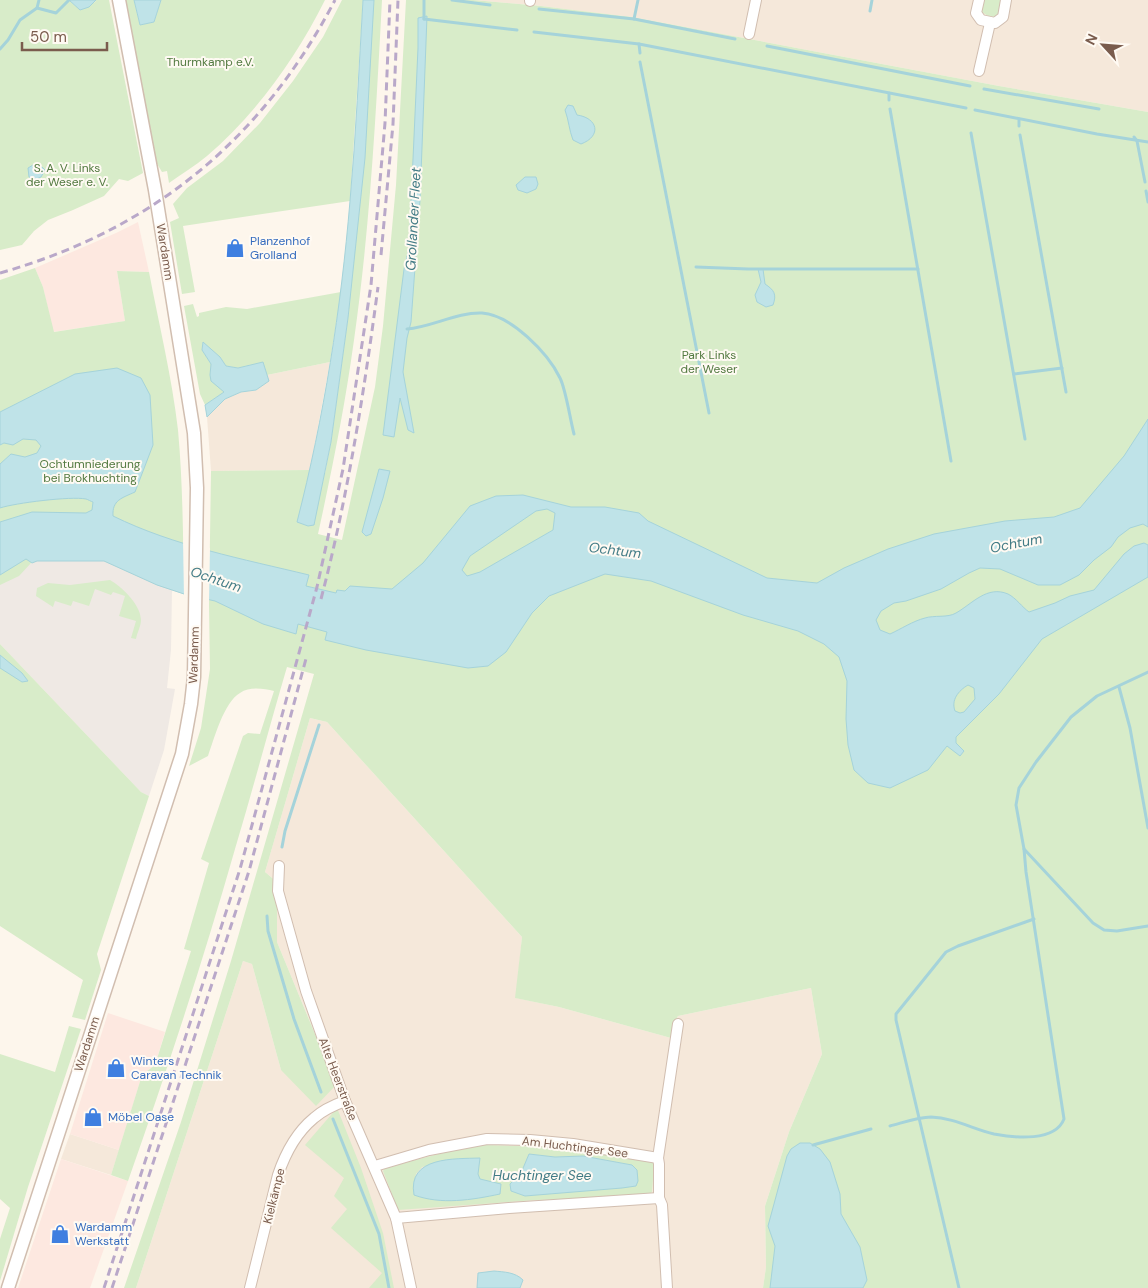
<svg xmlns="http://www.w3.org/2000/svg" width="1148" height="1288" font-family="'DM Sans',sans-serif">
  <style>
    .residential { fill: #f5e8da }
    .commercial { fill: #fde8e0 }
    .industrial { fill: #efe9e4 }
    .green { fill: #d8ecc9; fill-rule: evenodd }
    .water { fill: #bfe3e8; stroke: #a5d3da; fill-rule: evenodd }
    .pier { fill: #fdf6ec }
    .lines { fill: none; stroke-linecap: round; stroke-linejoin: round }
    .stream { stroke: #a5d3da; stroke-width: 3 }
    .minor-casing { stroke: #d1beb0; stroke-width: 12 }
    .tertiary-casing { stroke: #d1beb0; stroke-width: 15 }
    .minor { stroke: #fff; stroke-width: 10 }
    .tertiary { stroke: #fff; stroke-width: 12 }
    .rail { stroke: #b9a8c9; stroke-width: 3; stroke-dasharray: 8 5; stroke-linecap: butt }
    .labels { text-anchor: middle; dominant-baseline: central; stroke-width: 4; stroke-linejoin: round; paint-order: stroke }
    .park-label { font-size: 12px; fill: #537a41; stroke: #fffaf3 }
    .shop-label { font-size: 12px; fill: #366cbe; stroke: #fffaf3; text-anchor: start }
    .street-label { font-size: 12px; fill: #7a5c4d; stroke: #fffaf3 }
    .water-label { font-size: 14px; font-style: italic; fill: #437c86; stroke: #fffaf3 }
  </style>
  <rect width="100%" height="100%" fill="#fdf6ec"/>
  <g class="residential">
    <path d="M473 0H1148V112L999 86 632 17 541 6Z"/>
    <path d="M330 362 310 470 211 471 207 417 225 399 241 392 256 390 268 381 267 375Z"/>
    <path d="M310 718 327 722 522 937 516 998 559 1007 671 1038 673 1024 678 1016 811 988 822 1054 789 1132 765 1206 766 1267 763 1288H136L243 961 252 964 281 1070 336 1085 277 942V882L265 872Z"/>
    <path d="M70 1134 119 1150 111 1175 61 1159Z"/>
  </g>
  <g class="commercial">
    <path d="M138 222 149 272 117 271 125 321 53 332 43 287 35 268 116 233Z"/>
    <path d="M108 1013 165 1032 155 1065 142 1075 119 1150 70 1134Z"/>
    <path d="M61 1159 128 1181 90 1288H18Z"/>
  </g>
  <path class="industrial" d="M37 561H104L172 590 171 650 167 688 175 689 164 750 149 796 141 792 0 644V575Z"/>
  <g class="green">
    <path d="M0 0H69L80 10 95 2 96 0H109L143 173 128 181 119 179 104 196 73 210 48 220 34 231 22 245 0 250Z"/>
    <path d="M124 0H134L140 25 154 22 161 0H325C296 58 256 114 207 156 195 166 181 174 169 183L167 171 162 172 156 162Z"/>
    <path d="M342 0H363L350 201 183 226 195 292 182 294 170 222 179 218 173 204 187 188 223 161 260 123 293 81 323 37Z"/>
    <path d="M374 0H382C376 113 370 228 354 340 345 406 332 470 318 534L342 540 375 387 383 326 396 185 406 0H473L541 6 632 17 999 86 1148 112V1288H763L766 1267 765 1206 789 1132 822 1054 811 988 678 1016 673 1024 671 1038 559 1007 515 998 522 937 327 722 310 718 265 872 277 882V942L336 1085 316 1106 281 1070 252 964 243 961 136 1288H124L181 1122 231 961 314 674 287 667C269 728 253 789 235 849 203 961 167 1071 128 1181L111 1175 142 1075 155 1065 191 951 184 949 209 863 201 859 243 736 248 733 260 734 274 691C264 689 250 686 240 693 224 702 214 739 208 756L189 766 201 728 210 669 209 605 211 471 310 470 325 473 331 442 348 318Z"/>
    <path d="M984 0H1003C1002 4 1002 10 1000 13 995 20 985 16 981 10Z"/>
    <path d="M35 268 43 287 54 332 125 321 117 271 149 272C159 325 172 377 178 430 183 485 183 539 184 594L157 585 104 561H37L31 563 19 576 0 585V280Z"/>
    <path d="M341 292 330 362 267 375 263 363 238 368 226 366 220 357 203 343 202 350 211 364 210 375 224 392 205 405 200 394 184 306 193 304 197 317 199 316V313L226 307 247 309Z"/>
    <path d="M110 580C122 587 141 605 141 620 141 626 137 633 136 639L131 638 136 621 119 616 125 596 113 592 111 595 95 589 89 606 73 601 71 606 55 601 53 607 36 596 37 588 48 583 70 585Z"/>
    <path d="M0 644 141 792 149 796 97 954 101 970 85 1020 72 1017 83 980 0 926Z"/>
    <path d="M69 1026 81 1029 28 1187 0 1281V1239L10 1208 0 1199V1054L55 1072Z"/>
    <path d="M337 1108 361 1168 383 1233 394 1288H369L382 1273 331 1228 347 1209 334 1196 344 1178 305 1145Z"/>
    <path d="M486 1145 545 1147 592 1152 653 1162 654 1166 652 1192 646 1196 536 1200 398 1210 383 1171 385 1168 450 1151ZM529 1154 555 1157 583 1156 632 1165 635 1186 525 1196 511 1191 510 1184 521 1173ZM480 1158 478 1174 480 1180 413 1189 416 1174 422 1167Z"/>
  </g>
  <g class="water">
    <path d="M69 0H96L89 7 80 10Z"/>
    <path d="M134 0H161L154 22 140 25Z"/>
    <path d="M363 0H374L365 158 348 318 331 442 314 525 308 526 297 522C324 417 341 309 350 201 356 134 359 67 363 0Z"/>
    <path d="M427 16 420 200 411 322 407 338 403 372 414 433 408 430 400 398 394 437 383 435 404 269 409 248 418 48V18Z"/>
    <path d="M568 105 573 106 577 115C598 118 602 136 581 144L573 140C569 130 569 121 565 110Z"/>
    <path d="M33 165H40L45 170 41 177 34 180 29 177 28 168Z"/>
    <path d="M525 177H536L538 184 536 189 527 193 518 190 516 185Z"/>
    <path d="M758 269H763L765 284C774 290 777 294 773 305L766 307 757 302 755 295 761 282Z"/>
    <path d="M203 342 220 357 226 366 238 368 263 362 269 381 256 390 241 392 225 399 207 417 205 405 224 392 211 381 210 375 211 364 202 350Z"/>
    <path d="M117 368 141 378 150 395 153 445 135 492C122 498 112 500 113 516 174 546 243 559 309 575L306 586 336 593 337 590 345 591 350 586 392 589 423 563 470 506 496 496 523 495 571 507H605L639 513 648 521 767 578 817 583 844 568 888 549 934 534 1005 521 1054 517 1080 508 1124 456 1148 419V527L1143 524 1130 528 1118 537 1111 547 1094 560 1079 575 1060 585H1038L1000 569 980 568 969 573 941 589 906 601 894 603 881 611 876 620 880 630 890 634C901 629 913 621 925 618 934 615 948 618 956 613 972 604 987 585 1008 594 1016 598 1022 607 1029 612L1055 603 1070 596 1094 590 1124 554 1134 546 1144 543 1148 545V577L1042 639 999 694 956 737V743L964 751 960 756 947 746 928 770 890 788 868 783 854 770 848 745 846 719 847 681 839 657 824 644 798 631 743 615 651 581 605 574 549 596 532 613 506 652 488 666 468 668 366 650 325 640 327 632 298 624 296 634 263 624 215 601 184 594 157 585 104 561H37L32 563 26 559 0 575V522L32 512 86 513 92 510 93 502C92 502 87 499 86 499 71 496 15 503 0 508V464L11 454 25 457 37 453 41 446 36 440 23 439 13 445 4 443 0 445V412L75 374ZM547 509 555 513 553 530 480 572 467 576 462 570 470 556 536 511ZM968 685 974 688 975 699 964 712 960 713 955 711C951 700 958 691 968 685Z"/>
    <path d="M379 469 390 471 383 498 371 534 366 536 362 532Z"/>
    <path d="M0 655 22 673 28 681 22 682 0 668Z"/>
    <path d="M800 1143H810L820 1149 830 1162 840 1194 841 1214 860 1247 867 1280 863 1288H770L775 1246 768 1226 787 1156 791 1149Z"/>
    <path d="M529 1154 555 1157 583 1156 632 1165 637 1170 638 1181 636 1186 622 1188 525 1196 511 1191 510 1184 521 1173Z"/>
    <path d="M480 1158 478 1174 480 1179 501 1184 500 1194C472 1200 441 1205 414 1195 407 1156 455 1159 480 1158Z"/>
    <path d="M494 1271C504 1272 515 1272 523 1280L520 1288H477L478 1273Z"/>
  </g>
  <path class="pier" d="M183 540 210 548 209 602 184 597Z"/>
  <g class="lines">
    <g class="stream">
      <path d="M452 0 490 5"/>
      <path d="M37 8 39 0"/>
      <path d="M539 9 634 19 735 39"/>
      <path d="M870 11 872 0"/>
      <path d="M424 19V0"/>
      <path d="M424 19 517 30"/>
      <path d="M634 19 638 0"/>
      <path d="M534 32 639 44 966 108"/>
      <path d="M639 44 640 53"/>
      <path d="M767 46 970 86"/>
      <path d="M0 49 8 40 20 20 37 8 56 13 69 0"/>
      <path d="M640 62 709 413"/>
      <path d="M984 89 1099 109"/>
      <path d="M889 93V100"/>
      <path d="M890 109 951 461"/>
      <path d="M975 110 1097 134 1148 142"/>
      <path d="M1019 119V126"/>
      <path d="M971 133 1025 439"/>
      <path d="M1020 135 1066 392"/>
      <path d="M1134 137 1137 141 1145 182"/>
      <path d="M1146 191 1148 202"/>
      <path d="M696 267 748 269H918"/>
      <path d="M407 329C432 327 457 312 482 313 511 315 548 353 560 378 566 390 570 419 574 434"/>
      <path d="M1014 374 1062 368"/>
      <path d="M1148 672 1097 696 1071 717 1036 762 1019 788 1016 805 1024 849 1093 923 1104 930 1117 931 1148 926"/>
      <path d="M1119 687 1130 728 1148 828"/>
      <path d="M282 847 285 831 319 725"/>
      <path d="M267 916 268 931 294 1019 321 1092"/>
      <path d="M333 1119 379 1234 389 1288"/>
      <path d="M890 1126C902 1123 918 1117 931 1117 954 1118 973 1129 994 1134 1015 1138 1055 1142 1064 1119L1026 872 1024 849"/>
      <path d="M813 1145 871 1129"/>
      <path d="M959 1288 896 1020V1014L946 952 958 946 1034 919"/>
    </g>
    <g class="minor-casing">
      <g id="minor">
        <path d="M979 0 976 13 981 20 995 23 1003 17 1006 0"/>
        <path d="M530 1V0"/>
        <path d="M749 34 756 0"/>
        <path d="M979 71 990 23"/>
        <path d="M279 866 278 891 306 991 345 1101 396 1218 411 1288"/>
        <path d="M375 1166 429 1150 487 1139 530 1140 573 1144 658 1158"/>
        <path d="M396 1218 509 1208 659 1198"/>
        <path d="M250 1288 278 1175C285 1154 297 1132 314 1118 323 1110 334 1105 345 1101"/>
        <path d="M667 1288 662 1205 659 1198V1164L658 1158 678 1024"/>
      </g>
    </g>
    <g class="tertiary-casing">
      <path id="tertiary" d="M8 1288 182 754 191 704 194 677 197 488 194 433 155 190 119 0"/>
    </g>
    <use href="#minor" class="minor"/>
    <use href="#tertiary" class="tertiary"/>
    <g class="rail">
      <path d="M381 255 393 124 398 0"/>
      <path d="M0 273C152 230 262 140 335 0"/>
      <path d="M321 599C348 496 364 392 378 287"/>
      <path d="M104 1288 240 869 317 587 343 469 371 285 385 123 390 0"/>
      <path d="M112 1288 249 871 307 655"/>
    </g>
  </g>
  <defs>
    <g id="shop-bare" transform="scale(1.5)"><path d="M-5-2.5h2.3a2.7 3.5 0 0 1 5.4 0H5L5.5 6h-11ZM-1.5-2.5h3a1.5 2.3 0 0 0-3 0Z" fill="#3f7fe0" stroke="#fffaf3" stroke-width="2.5" paint-order="stroke"/></g>
  </defs>
  <g fill-rule="evenodd">
    <use href="#shop-bare" x="235" y="248"/>
    <use href="#shop-bare" x="116" y="1068"/>
    <use href="#shop-bare" x="93" y="1117"/>
    <use href="#shop-bare" x="60" y="1234"/>
  </g>
  <g class="labels">
    <g class="park-label">
      <text x="210" y="62">Thurmkamp e.V.</text>
      <text x="67" y="168">S. A. V. Links<tspan x="67" dy="14">der Weser e. V.</tspan></text>
      <text x="709" y="355">Park Links<tspan x="709" dy="14">der Weser</tspan></text>
      <text x="90" y="464">Ochtumniederung<tspan x="90" dy="14">bei Brokhuchting</tspan></text>
    </g>
    <g class="shop-label">
      <text x="250" y="241">Planzenhof<tspan x="250" dy="14">Grolland</tspan></text>
      <text x="131" y="1061">Winters<tspan x="131" dy="14">Caravan Technik</tspan></text>
      <text x="108" y="1117">Möbel Oase</text>
      <text x="75" y="1227">Wardamm<tspan x="75" dy="14">Werkstatt</tspan></text>
    </g>
    <g class="street-label">
      <text transform="translate(165 252) rotate(81)">Wardamm</text>
      <text transform="translate(194 655) rotate(-88)">Wardamm</text>
      <text transform="translate(87 1044) rotate(-72)">Wardamm</text>
      <text transform="translate(338 1079) rotate(69)">Alte Heerstraße</text>
      <text transform="translate(575 1147) rotate(7)">Am Huchtinger See</text>
      <text transform="translate(274 1196) rotate(-76)">Kielkämpe</text>
    </g>
    <g class="water-label">
      <text transform="translate(413 219) rotate(-87)">Grollander Fleet</text>
      <text transform="translate(1016 543) rotate(-11)">Ochtum</text>
      <text transform="translate(615 550) rotate(7)">Ochtum</text>
      <text transform="translate(216 579) rotate(19)">Ochtum</text>
      <text x="542" y="1175">Huchtinger See</text>
    </g>
  </g>
  <g transform="translate(1103 45) rotate(296)" stroke="#fffaf3" stroke-width="4" paint-order="stroke">
  <path d="M0-4L9 19L0 12L-9 19Z" fill="#7a5c4d"/>
  <text y="-8" font-size="14" font-weight="bold" text-anchor="middle" fill="#7a5c4d">N</text>
  </g>
  <path d="M22 42v8h85v-8" fill="none" stroke="#7a5c4d" stroke-width="2.5"/>
  <text x="30" y="42" font-size="15" fill="#7a5c4d" stroke="#fffaf3" stroke-width="4" paint-order="stroke">50 m</text>
</svg>
